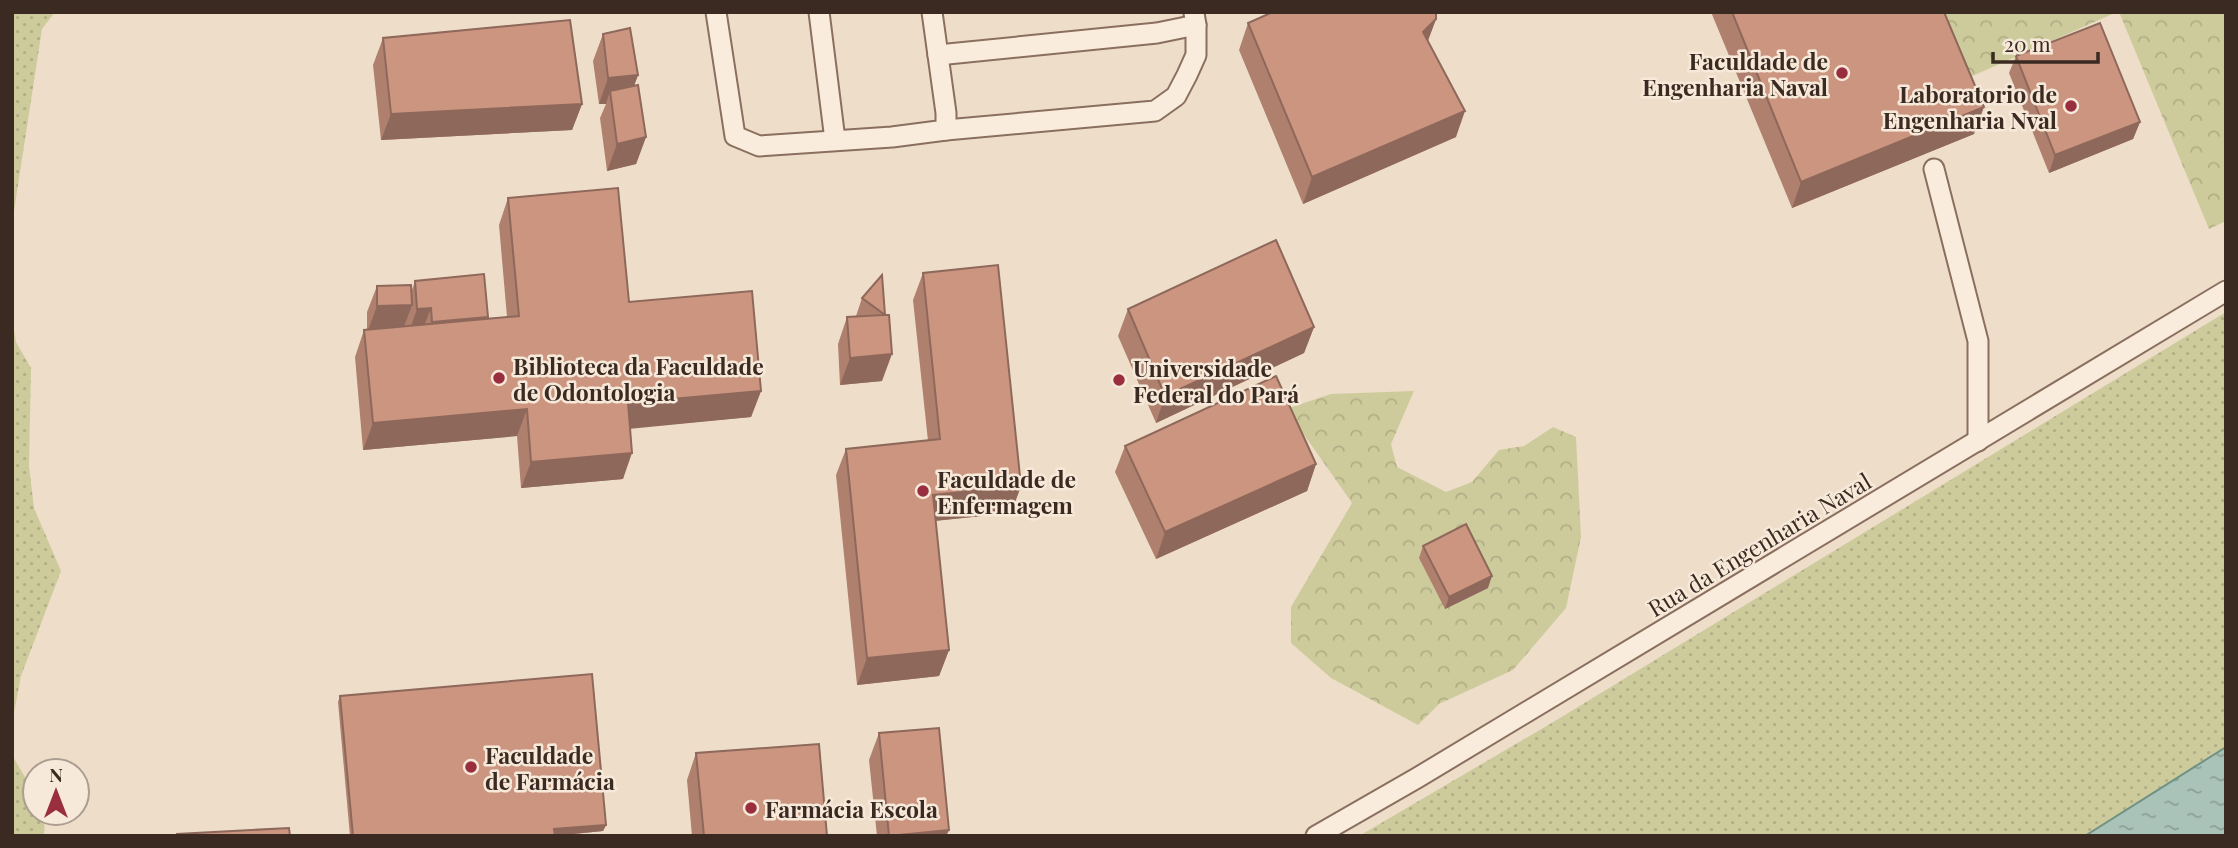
<svg xmlns="http://www.w3.org/2000/svg" width="2238" height="848" font-family="'Playfair Display',serif">
  <style>
    .grass { fill: url(#grass-dots) }
    .forest { fill: url(#forest-crowns) }
    .water { fill: url(#water-ripples); stroke: #709184; stroke-width: 2 }
    .lines { fill: none; stroke-linecap: round; stroke-linejoin: round }
    .service-casing { stroke: #8a6f5e; stroke-width: 23 }
    .service { stroke: #f9ecdc; stroke-width: 19 }
    .wall { fill: #af806e }
    .shaded-wall { fill: #8e685a }
    .building { fill: #cb9580; stroke: #8e685a; stroke-width: 2 }
    .poi-dot { fill: #992e3e; stroke: #f6e9d9; stroke-width: 2.5 }
    .labels { text-anchor: middle; dominant-baseline: central; stroke-width: 5; stroke-linejoin: round; paint-order: stroke }
    .poi-label { font-size: 23px; font-weight: bold; fill: #3b2a21; stroke: #f6e9d9; text-anchor: start }
    .street-label { font-size: 23px; fill: #3b2a21; stroke: #f6e9d9 }
  </style>
  <defs>
    <pattern id="grass-dots" width="8" height="8" patternUnits="userSpaceOnUse" patternTransform="scale(1.75)"><rect width="8" height="8" fill="#cdcb9c"/><path d="M2 2h.1M6 6h.1" fill="none" stroke="#b1ae86" stroke-width="1.8" stroke-linecap="round"/></pattern>
    <pattern id="forest-crowns" width="20" height="18" patternUnits="userSpaceOnUse" patternTransform="scale(1.75)"><rect width="20" height="18" fill="#cdcb9c"/><path d="M2 6a3 3 0 1 1 6 0M12 15a3 3 0 1 1 6 0" fill="none" stroke="#b1ae86"/></pattern>
    <pattern id="water-ripples" width="26" height="14" patternUnits="userSpaceOnUse" patternTransform="scale(1.75)"><rect width="26" height="14" fill="#aac3b8"/><path d="M2 4q2-2 4 0t4 0M15 11q2-2 4 0t4 0" fill="none" stroke="#8c9f95"/></pattern>
  </defs>
  <rect width="100%" height="100%" fill="#eedec9"/>
  <g class="grass">
    <path d="M12 12H55L42 29 12 224Z"/>
    <path d="M2226 312V747L2085 836H1359L1555 721Z"/>
    <path d="M12 317 16 342 31 368 29 466 34 508 61 571 21 676 12 723Z"/>
    <path d="M12 755 35 794V813H45L44 836H12Z"/>
  </g>
  <g class="forest">
    <path d="M1942 12H2117L1968 78Z"/>
    <path d="M2119 12H2226V221L2209 229Z"/>
    <path d="M1414 391 1391 444 1397 467 1446 492 1472 482 1499 450 1524 446 1553 427 1576 437 1581 537 1566 608 1513 670 1439 704 1418 725 1331 678 1291 643V607L1352 503 1286 409 1331 394Z"/>
  </g>
  <path class="water" d="M2226 747V836H2085Z"/>
  <g class="lines">
    <g class="service-casing">
      <g id="service">
        <path d="M716 12 735 136 759 146 892 137 946 130V113L932 12"/>
        <path d="M819 12 835 140"/>
        <path d="M938 55 1157 33 1196 25 1194 13"/>
        <path d="M946 130 1155 111 1176 96 1187 75 1196 55V25"/>
        <path d="M1934 169 1978 341V441"/>
        <path d="M1316 836 1417 778 2226 291"/>
      </g>
    </g>
    <use href="#service" class="service"/>
  </g>
  <g class="wall">
    <path d="M1711 12H1944L1974 134 1792 208Z"/>
    <path d="M1436 19 1428 40 1456 137 1303 204 1239 50 1248 23Z"/>
    <path d="M603 34 638 75 634 86 646 137 636 164 607 171 600 118 606 104H599L593 61Z"/>
    <path d="M383 38 582 104 572 130 381 140 373 65Z"/>
    <path d="M2016 56 2140 122 2133 139 2049 173 2009 73Z"/>
    <path d="M508 198 629 302 761 391 751 417 630 428 623 479 521 488 517 436 363 450 355 357 364 330H367V312L377 286 412 290 415 281 488 317 487 319 507 317 499 225Z"/>
    <path d="M923 273 1021 486 1011 513 935 521 949 650 939 676 857 685 836 475 846 449 928 441 913 300Z"/>
    <path d="M862 298 885 315 882 381 840 385 838 344 847 317 856 316Z"/>
    <path d="M1128 309 1314 327 1304 353 1156 423 1118 336Z"/>
    <path d="M1125 446 1316 464 1307 491 1156 559 1115 472Z"/>
    <path d="M1423 546 1488 588 1445 609 1419 558Z"/>
    <path d="M340 696 606 825 603 831 555 836H350L338 702Z"/>
    <path d="M879 733 949 830 946 836H877L869 760Z"/>
    <path d="M696 753 827 836H692L687 780Z"/>
  </g>
  <g class="shaded-wall">
    <path d="M1436 19 1426 46 1423 32Z"/>
    <path d="M638 75 628 102 610 91 606 104H599L608 78Z"/>
    <path d="M582 104 572 130 381 140 391 114Z"/>
    <path d="M1984 107 1974 134 1792 208 1801 182Z"/>
    <path d="M1465 111 1456 137 1303 204 1312 177Z"/>
    <path d="M2140 122 2133 139 2049 173 2055 155Z"/>
    <path d="M646 137 636 164 607 171 617 144Z"/>
    <path d="M412 305 402 332 367 333 377 306Z"/>
    <path d="M431 308 421 334 408 335 417 309Z"/>
    <path d="M488 317 478 344 423 349 432 322Z"/>
    <path d="M1314 327 1304 353 1156 423 1165 396Z"/>
    <path d="M892 354 882 381 840 385 850 358Z"/>
    <path d="M761 391 751 417 618 430 628 403Z"/>
    <path d="M527 409 517 436 363 450 373 423Z"/>
    <path d="M632 453 623 479 521 488 531 462Z"/>
    <path d="M1316 464 1307 491 1156 559 1165 532Z"/>
    <path d="M1021 486 1011 513 923 522 933 495Z"/>
    <path d="M1492 576 1488 588 1445 609 1449 597Z"/>
    <path d="M949 650 939 676 857 685 867 658Z"/>
    <path d="M606 825 603 831 552 836 554 829Z"/>
    <path d="M949 830 946 836H889Z"/>
  </g>
  <g class="building">
    <path d="M1273 12H1436V19L1423 32 1465 111 1312 177 1248 23Z"/>
    <path d="M1732 12H1944L1984 107 1801 182Z"/>
    <path d="M570 20 582 104 391 114 383 38Z"/>
    <path d="M2100 23 2140 122 2055 155 2016 56Z"/>
    <path d="M630 28 638 75 608 78 603 34Z"/>
    <path d="M638 85 646 137 617 144 610 91Z"/>
    <path d="M618 188 629 302 752 291 761 391 628 403 632 453 531 462 527 409 373 423 364 330 519 316 508 198Z"/>
    <path d="M1276 240 1314 327 1165 396 1128 309Z"/>
    <path d="M998 265 1021 486 933 495 949 650 867 658 846 449 940 439 923 273Z"/>
    <path d="M484 274 488 317 432 322 431 308 417 309 415 281Z"/>
    <path d="M882 275 885 315H889L892 354 850 358 847 317 885 315 862 298Z"/>
    <path d="M411 285 412 305 377 306V286Z"/>
    <path d="M1276 376 1316 464 1165 532 1125 446Z"/>
    <path d="M1466 524 1492 576 1449 597 1423 546Z"/>
    <path d="M592 674 606 825 554 829 555 836H353L340 696Z"/>
    <path d="M939 728 949 830 889 836 879 733Z"/>
    <path d="M819 744 827 836H704L696 753Z"/>
    <path d="M289 828 290 836H177V834Z"/>
  </g>
  <g class="poi-dot">
    <circle cx="1842" cy="73" r="7"/>
    <circle cx="2071" cy="106" r="7"/>
    <circle cx="499" cy="378" r="7"/>
    <circle cx="1119" cy="380" r="7"/>
    <circle cx="923" cy="491" r="7"/>
    <circle cx="471" cy="767" r="7"/>
    <circle cx="751" cy="808" r="7"/>
  </g>
  <g class="labels">
    <g class="poi-label">
      <text x="1828" y="60" text-anchor="end">Faculdade de<tspan x="1828" dy="26">Engenharia Naval</tspan></text>
      <text x="2057" y="93" text-anchor="end">Laboratorio de<tspan x="2057" dy="26">Engenharia Nval</tspan></text>
      <text x="513" y="365">Biblioteca da Faculdade<tspan x="513" dy="26">de Odontologia</tspan></text>
      <text x="1133" y="367">Universidade<tspan x="1133" dy="26">Federal do Pará</tspan></text>
      <text x="937" y="478">Faculdade de<tspan x="937" dy="26">Enfermagem</tspan></text>
      <text x="485" y="754">Faculdade<tspan x="485" dy="26">de Farmácia</tspan></text>
      <text x="765" y="808">Farmácia Escola</text>
    </g>
    <g class="street-label">
      <text transform="translate(1759 544) rotate(-31)">Rua da Engenharia Naval</text>
    </g>
  </g>
  <rect width="2238" height="848" fill="none" stroke="#3b2a21" stroke-width="28"/>
  <g transform="translate(56 792)"><circle r="33" fill="#f6e9d9" stroke="#ab9d8f" stroke-width="2"/>
  <path d="M0-5L12 26L0 18L-12 26Z" fill="#992e3e"/>
  <text y="-10" font-size="19" font-weight="bold" text-anchor="middle" fill="#3b2a21">N</text>
  </g>
  <path d="M1993 52v10h105v-10" fill="none" stroke="#3b2a21" stroke-width="3.5"/>
  <text x="2004" y="52" font-size="21" fill="#3b2a21" stroke="#f6e9d9" stroke-width="5" paint-order="stroke">20 m</text>
</svg>
